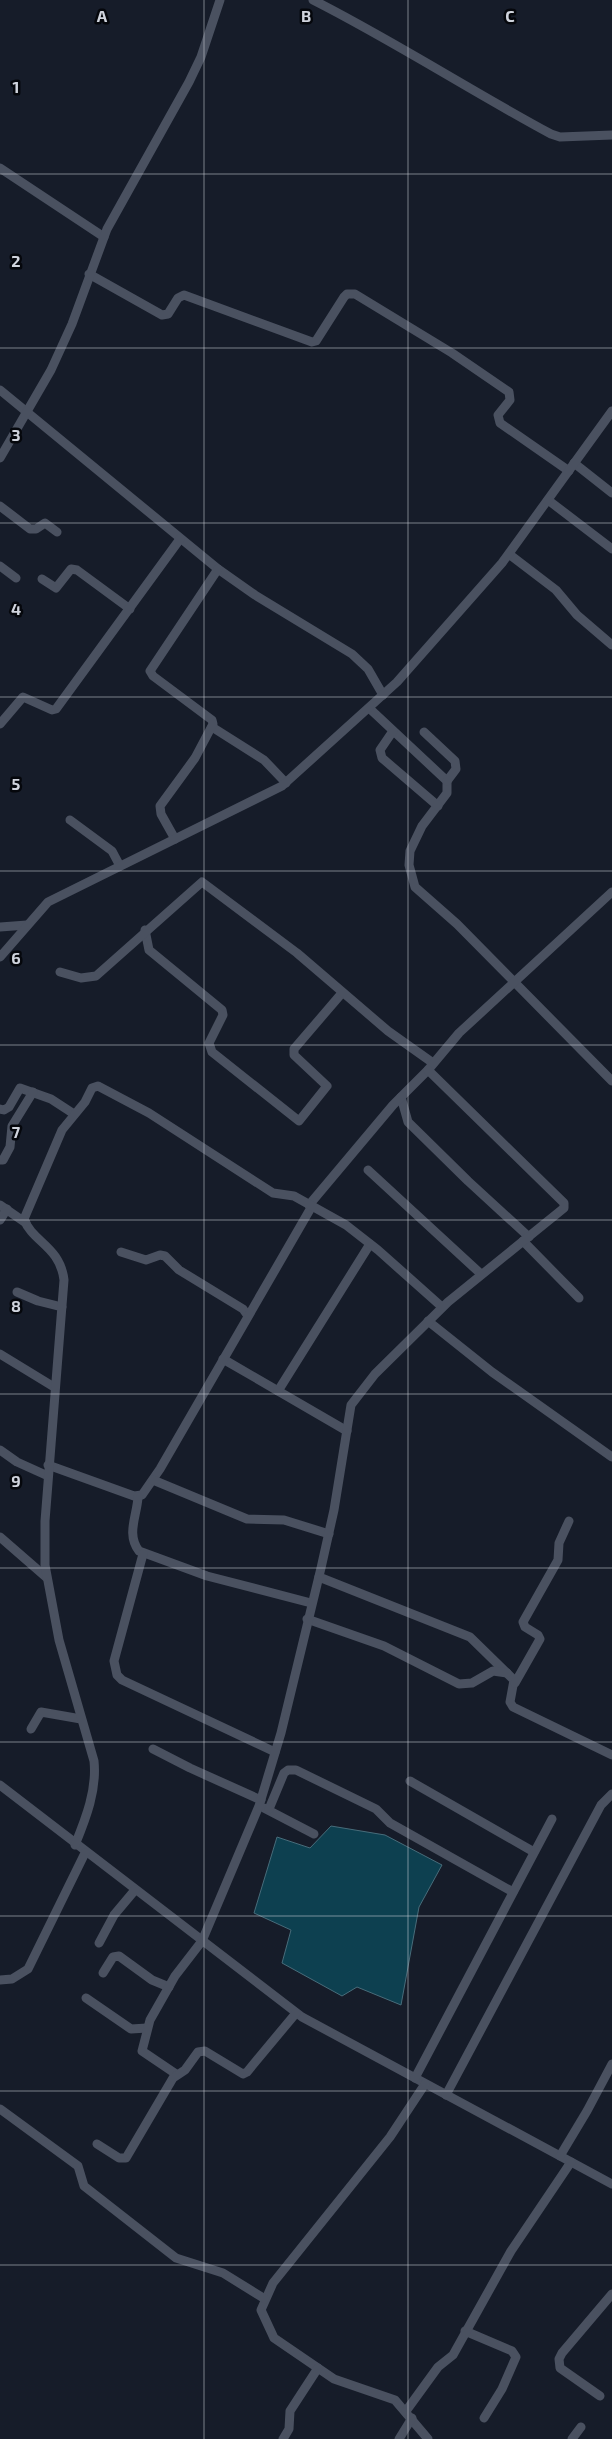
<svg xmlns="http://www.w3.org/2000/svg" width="612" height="2439" font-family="'Exo 2',sans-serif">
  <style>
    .water { fill: #0d4050; stroke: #486c7a }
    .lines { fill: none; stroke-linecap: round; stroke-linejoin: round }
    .minor { stroke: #4a5160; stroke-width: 9 }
    .grid { fill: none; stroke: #d0d4dd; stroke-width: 1; stroke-opacity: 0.55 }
    .grid-label { font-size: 16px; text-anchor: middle; font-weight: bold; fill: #d0d4dd; stroke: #05070c; stroke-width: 5; stroke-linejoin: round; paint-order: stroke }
  </style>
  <rect width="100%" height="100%" fill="#161c29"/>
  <path class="water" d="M331 1826 385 1835 442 1865 419 1907 401 2005 357 1987 342 1996 282 1963 291 1930 254 1913 277 1837 310 1848Z"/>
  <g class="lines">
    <g class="minor">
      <path d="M313 0C394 41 471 91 551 134L560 137 612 135"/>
      <path d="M0 168 104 237"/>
      <path d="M89 274 162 315 168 314 178 298 184 295 312 342 316 341 344 297 347 294H355L452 353 509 392 510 400 498 415 500 423 569 471"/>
      <path d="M0 390 218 569 255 595 352 654 368 669 383 695"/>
      <path d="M0 458 51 370 72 324 107 229 189 82 201 57 220 0"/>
      <path d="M574 463 612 493"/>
      <path d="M548 500 612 549"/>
      <path d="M0 506 30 529H36L45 523 57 532"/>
      <path d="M509 554 556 590 577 615 612 645"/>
      <path d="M0 566 16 578"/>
      <path d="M42 579 56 588 71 569 77 570 130 609"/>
      <path d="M369 708 447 781V793L422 826 410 851 409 865 415 887 457 924 612 1081"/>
      <path d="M0 724 23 697 52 710 56 709 180 539"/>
      <path d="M212 727 264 760 286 783"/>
      <path d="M393 731 380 750 382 758 438 806"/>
      <path d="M424 732 455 761 456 769 447 781"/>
      <path d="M70 820 112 851 120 866"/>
      <path d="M175 839 161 814 160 806 195 758 213 724 212 720 153 676 150 671 218 569"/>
      <path d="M0 927 27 925"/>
      <path d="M145 930 149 950 222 1010 223 1015 209 1043 212 1052 299 1121 327 1086 294 1055V1049L342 993"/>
      <path d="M0 957 48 902 282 786 397 682 502 563 612 411"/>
      <path d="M60 972 81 978 96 976 202 882 297 953 388 1031 433 1063"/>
      <path d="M401 1097 408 1122 468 1181 529 1237"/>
      <path d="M0 1109 4 1110 9 1107 20 1088 51 1099 74 1114"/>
      <path d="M0 1160H3L10 1147 12 1126 33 1092"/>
      <path d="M368 1170 481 1274"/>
      <path d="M0 1205 26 1223"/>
      <path d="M309 1205 393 1105 428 1070 459 1033 612 892"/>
      <path d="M0 1220 7 1209"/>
      <path d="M523 1241 579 1298"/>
      <path d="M121 1252 146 1260 160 1255 165 1256 179 1270 243 1309 248 1316"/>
      <path d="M17 1292 38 1301 62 1307"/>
      <path d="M428 1321 492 1372 612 1457"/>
      <path d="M0 1354 54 1387"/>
      <path d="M223 1359 347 1431"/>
      <path d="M278 1391 370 1244"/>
      <path d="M0 1450 17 1462 48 1476"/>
      <path d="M48 1465 134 1496 142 1495 160 1469 312 1206"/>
      <path d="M153 1480 247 1519 284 1520 329 1534"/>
      <path d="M138 1497C137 1516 126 1534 139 1551L207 1576 311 1603"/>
      <path d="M0 1537 46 1577"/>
      <path d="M143 1554 114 1661 117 1675 122 1680 275 1752"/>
      <path d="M319 1577 470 1637 514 1680 510 1702 513 1707 612 1755"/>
      <path d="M307 1619 384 1646 459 1684 472 1683 493 1671 507 1673"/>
      <path d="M515 1683 540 1639 538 1635 525 1627 523 1622 558 1560 559 1543 569 1521"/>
      <path d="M31 1729 41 1712 81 1719"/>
      <path d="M153 1749 190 1768 261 1800"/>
      <path d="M410 1781 534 1852"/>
      <path d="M0 1785 302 2017 612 2184"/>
      <path d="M264 1808 314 1834"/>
      <path d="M269 1809 284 1773 288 1770H296L376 1809 390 1823 513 1892"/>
      <path d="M75 1845C86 1818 97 1790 94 1761L59 1640 45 1565V1521L64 1280C60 1246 32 1242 24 1219L62 1130 85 1102 92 1088 98 1086 149 1113 273 1193 294 1196 346 1225 378 1250 442 1307"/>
      <path d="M99 1943 114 1915 135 1890"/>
      <path d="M103 1973 113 1957 119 1956 152 1980 169 1987"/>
      <path d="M0 1980 12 1979 28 1969 85 1853"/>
      <path d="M86 1998 131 2029 147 2028"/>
      <path d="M176 2074 142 2051 150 2020 175 1976 202 1941 259 1806 281 1733 321 1568 334 1510 351 1405 375 1374 448 1302 564 1208V1203L428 1070"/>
      <path d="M415 2078 552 1819"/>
      <path d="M425 2084 390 2137 273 2283 261 2310 274 2338 334 2379 395 2400 428 2439"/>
      <path d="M446 2095 601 1805 612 1794"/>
      <path d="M0 2109 78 2166 84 2186 176 2258 223 2273 265 2299"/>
      <path d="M97 2144 119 2158H126L173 2078 185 2070 198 2052 205 2051 243 2074 247 2072 296 2013"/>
      <path d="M560 2156 587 2111 612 2064"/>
      <path d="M465 2331 512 2351 516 2357 502 2389 484 2418"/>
      <path d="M600 2396 560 2368 559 2359 562 2353 612 2294"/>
      <path d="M406 2411 438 2367 453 2355 511 2251 571 2162"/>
      <path d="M283 2439 289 2429 290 2411 318 2368"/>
      <path d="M399 2439 412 2418"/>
      <path d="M572 2439 581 2427"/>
    </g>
  </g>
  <path class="grid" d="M204 0V2439M408 0V2439M0 174H612M0 348H612M0 523H612M0 697H612M0 871H612M0 1045H612M0 1220H612M0 1394H612M0 1568H612M0 1742H612M0 1916H612M0 2091H612M0 2265H612"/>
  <g class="grid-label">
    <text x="102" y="22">A</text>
    <text x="306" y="22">B</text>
    <text x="510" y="22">C</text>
    <text x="16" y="93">1</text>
    <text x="16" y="267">2</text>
    <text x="16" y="441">3</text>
    <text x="16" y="615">4</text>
    <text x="16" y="790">5</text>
    <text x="16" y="964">6</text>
    <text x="16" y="1138">7</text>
    <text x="16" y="1312">8</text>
    <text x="16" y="1487">9</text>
  </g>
</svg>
